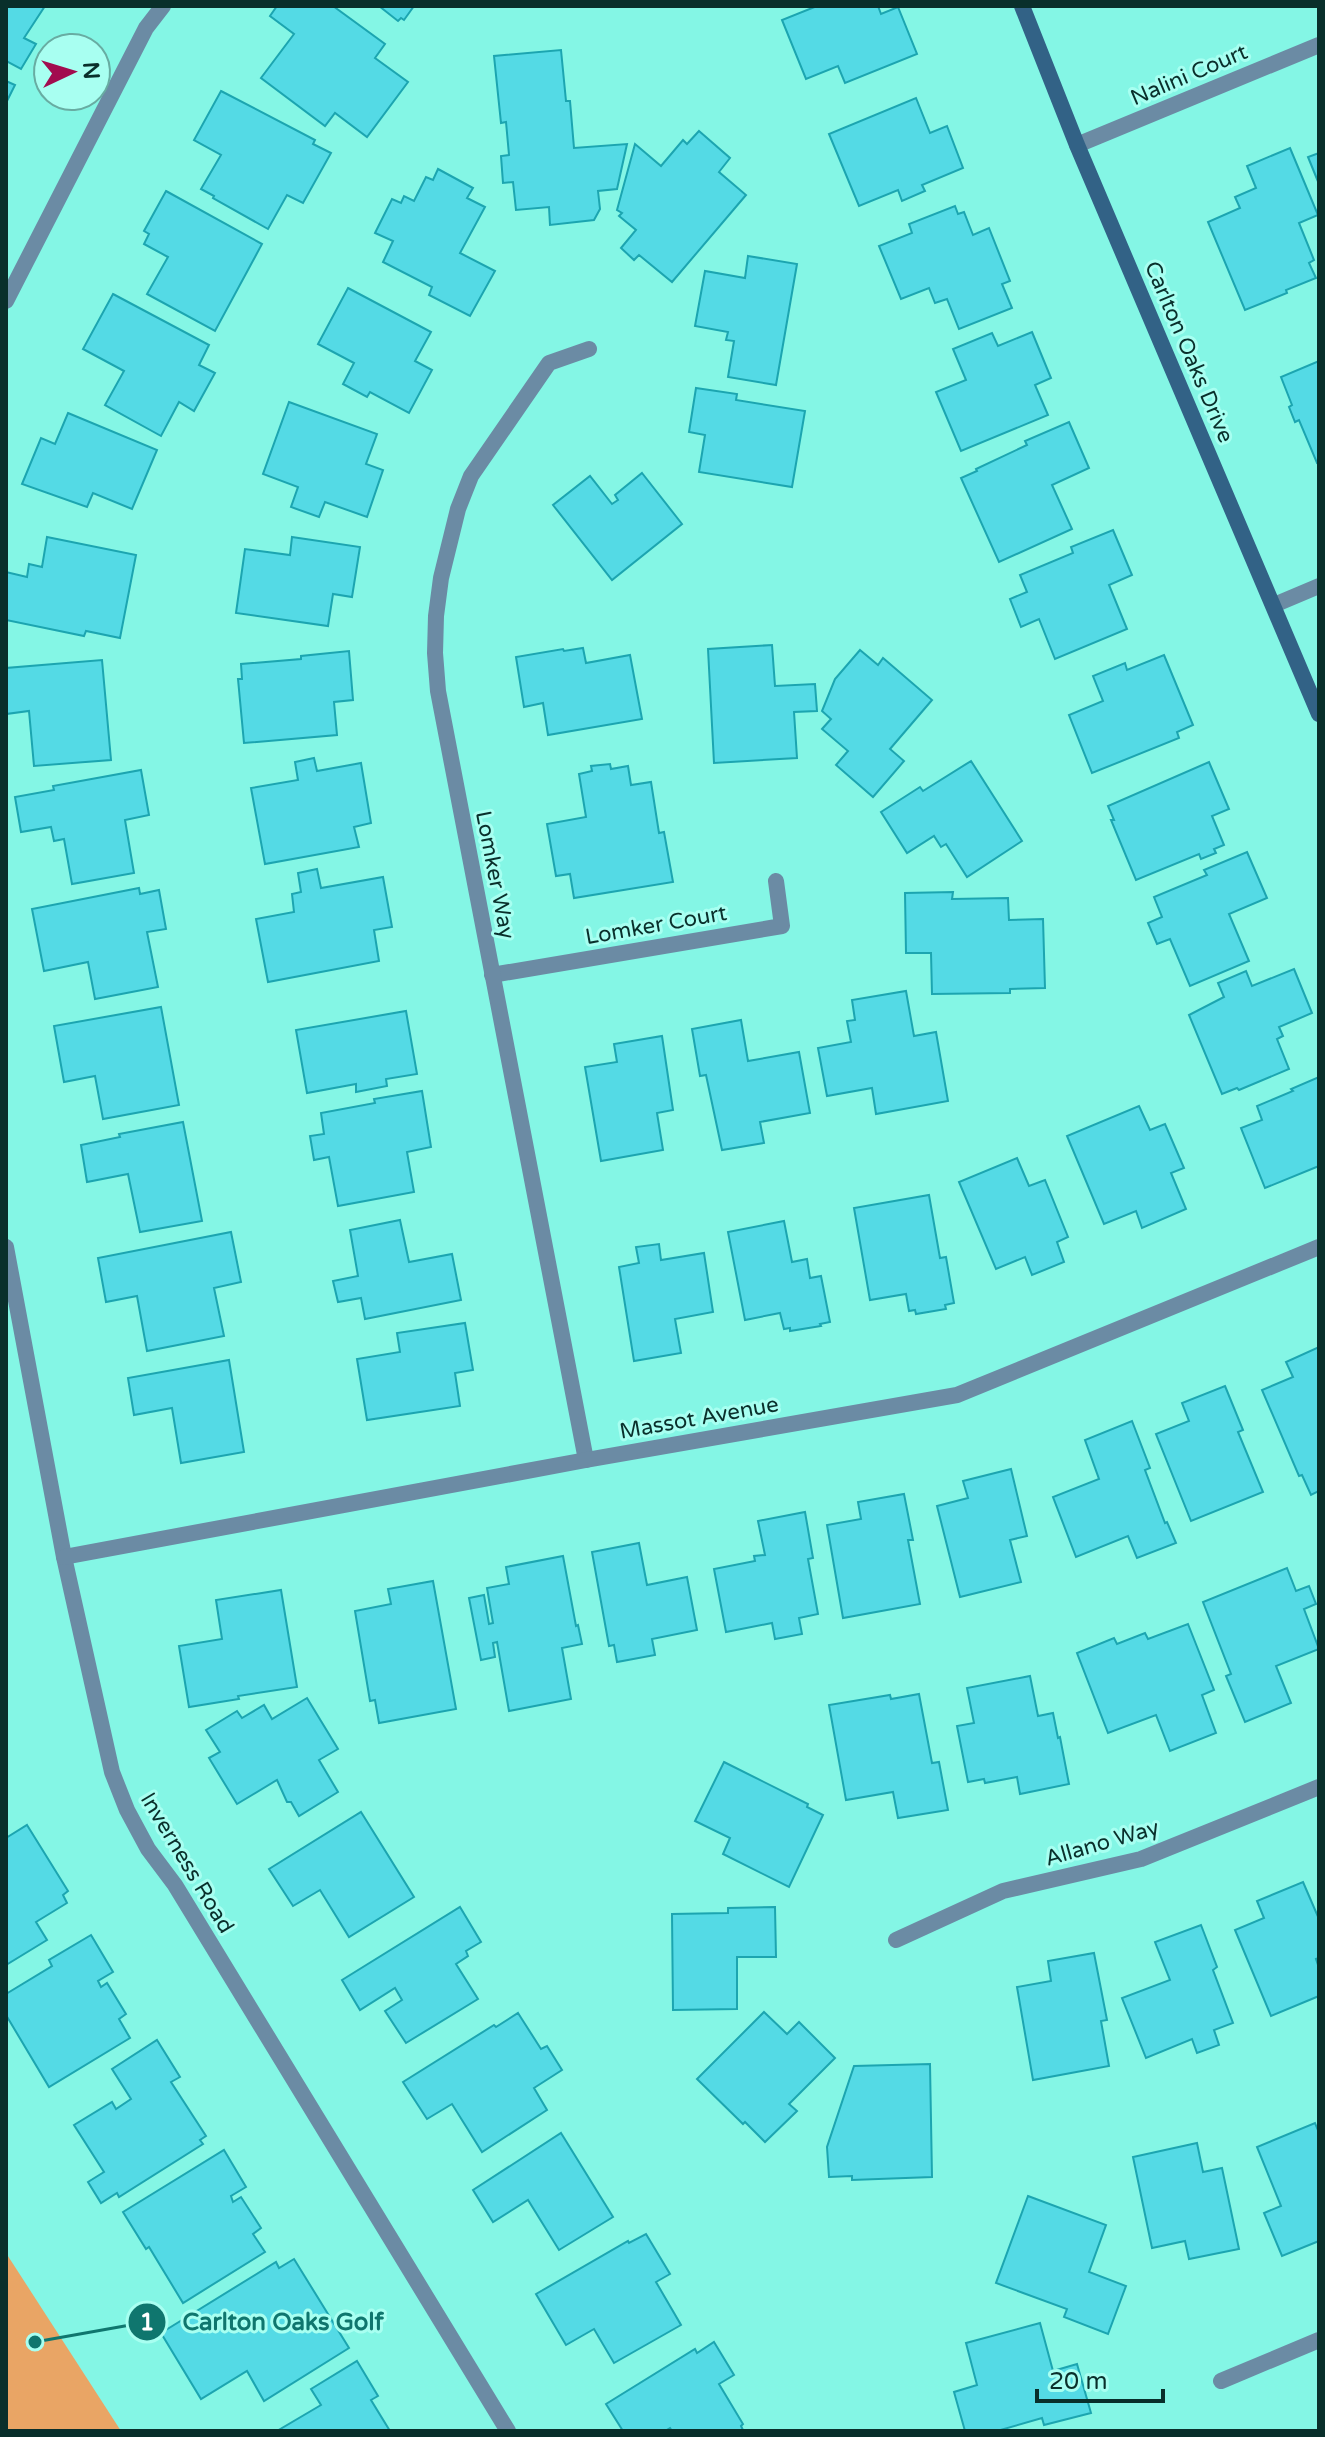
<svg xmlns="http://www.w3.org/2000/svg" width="1325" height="2437" font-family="'Varela Round',sans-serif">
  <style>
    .green { fill: #e9a565 }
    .building { fill: #54dae5; stroke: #1ca5b0; stroke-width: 2 }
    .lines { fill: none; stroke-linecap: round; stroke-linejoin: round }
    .street { stroke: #6b8ba4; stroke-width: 16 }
    .secondary { stroke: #326286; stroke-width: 16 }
    .labels { text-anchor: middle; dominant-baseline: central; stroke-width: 6; stroke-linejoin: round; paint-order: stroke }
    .street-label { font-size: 22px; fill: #092f2b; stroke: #a8fff1 }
    .leader { fill: none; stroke: #0f766e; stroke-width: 3 }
    .callout-dot { fill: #0f766e; stroke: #a8fff1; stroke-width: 3 }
    .mark-label { font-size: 24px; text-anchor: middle; font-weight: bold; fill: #fff }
    .callout-label { font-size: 24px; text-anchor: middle; font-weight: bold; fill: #0f766e; stroke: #a8fff1; stroke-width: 6; stroke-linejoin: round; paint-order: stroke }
  </style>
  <rect width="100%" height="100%" fill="#84f6e5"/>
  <path class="green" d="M6 2253 121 2431H6Z"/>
  <g class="building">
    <path d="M6 6H45L24 38 36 44 21 69 6 61Z"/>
    <path d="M277 6H333L385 44 375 58 408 82 367 137 335 113 325 126 261 78 294 34 270 16Z"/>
    <path d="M379 6H414L404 20 401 18 398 21Z"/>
    <path d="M817 6H878L881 14 898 7 917 54 845 83 838 66 806 79 782 20Z"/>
    <path d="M561 50 566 101H570L574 148 627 144 617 189 598 191 600 209 594 220 550 225 549 207 516 210 513 182 503 183 501 156 509 155 506 122 501 123 494 56Z"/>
    <path d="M6 81 15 85 6 103Z"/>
    <path d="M221 91 315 140 313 144 331 153 303 203 287 195 268 229 213 198 214 196 201 189 221 155 194 140Z"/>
    <path d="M916 98 930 133 947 126 963 168 922 185 925 191 902 201 898 190 859 206 829 134Z"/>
    <path d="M699 131 730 158 719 172 746 195 672 282 639 255 634 260 621 248 636 230 619 216 622 213 617 210 635 144 661 166 683 140 687 144Z"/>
    <path d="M1290 148 1318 215 1299 223 1314 260 1309 263 1316 278 1286 290 1287 293 1245 310 1208 222 1240 208 1235 197 1256 188 1247 166Z"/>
    <path d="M1319 153V184L1308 157Z"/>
    <path d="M438 169 473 188 467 198 485 207 460 253 495 271 470 316 429 295 432 287 383 262 393 241 375 233 392 199 401 203 404 196 414 201 426 177 433 180Z"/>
    <path d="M166 191 262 244 215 331 147 294 168 257 144 244 149 234 144 231Z"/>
    <path d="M955 206 958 214 964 212 973 235 989 228 1010 281 1002 284 1012 308 959 329 947 299 935 303 929 288 901 299 879 246 912 233 909 224Z"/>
    <path d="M748 256 797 264 776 385 728 377 734 341 726 340 728 332 695 326 705 271 745 278Z"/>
    <path d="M348 288 431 332 415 361 432 370 409 413 370 392 367 397 343 384 354 363 318 344Z"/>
    <path d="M113 294 209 345 199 365 215 373 194 411 179 402 161 436 105 405 124 371 83 349Z"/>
    <path d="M1032 332 1051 378 1035 385 1048 415 961 451 936 392 966 380 953 349 992 333 998 346Z"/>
    <path d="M1319 361V462L1317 463 1299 420 1295 422 1289 407 1292 405 1281 377Z"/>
    <path d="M696 388 737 394 736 400 805 411 792 487 699 472 705 435 689 432Z"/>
    <path d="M289 402 377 434 366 464 383 470 367 517 325 502 319 517 291 507 298 487 263 474Z"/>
    <path d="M68 413 157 450 132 509 93 493 87 507 22 484 41 438 55 444Z"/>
    <path d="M1069 422 1089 468 1052 485 1072 529 999 562 961 478 977 471 976 469 1027 445 1025 441Z"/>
    <path d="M642 473 682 524 612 580 553 505 590 476 612 504 618 500 615 495Z"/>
    <path d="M1113 530 1132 575 1109 585 1127 629 1055 659 1039 619 1021 627 1010 599 1027 592 1020 575 1073 553 1071 547Z"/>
    <path d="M47 537 136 555 120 638 86 631 84 636 6 620V572L27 577 29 564 42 567Z"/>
    <path d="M292 537 360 547 352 597 333 594 328 626 236 613 245 549 290 555Z"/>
    <path d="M772 645 775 686 815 684 817 711 794 712 797 758 714 763 708 649Z"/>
    <path d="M583 648 586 663 630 655 642 719 548 735 543 703 524 707 516 657 563 649 564 651Z"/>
    <path d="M860 650 878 665 883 658 932 700 890 749 904 761 873 797 836 765 848 751 822 729 831 719 822 711 835 679Z"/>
    <path d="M349 651 353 700 334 702 337 735 244 743 238 679H242L241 664 301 659V656Z"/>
    <path d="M1164 655 1193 725 1177 732 1179 738 1092 773 1069 715 1103 701 1093 676 1125 663 1127 670Z"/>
    <path d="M102 660 111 760 34 766 29 711 6 714V668Z"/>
    <path d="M314 758 317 771 361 763 371 823 354 827 359 847 265 864 251 788 298 780 295 762Z"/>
    <path d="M971 761 1022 841 967 877 946 844 941 847 934 836 907 853 881 812 920 787 923 791Z"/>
    <path d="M1209 762 1229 809 1212 816 1224 845 1214 849 1216 853 1201 859 1199 854 1136 880 1111 820H1114L1108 806Z"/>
    <path d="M610 764 611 769 628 766 631 785 651 782 659 833 664 832 673 882 574 898 570 874 556 876 547 824 586 817 579 774 592 771 591 766Z"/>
    <path d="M141 770 149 815 125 820 134 873 72 884 64 839 54 841 51 827 21 832 15 797 54 790 53 786Z"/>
    <path d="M1247 852 1267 898 1229 914 1249 961 1190 986 1170 939 1157 944 1148 923 1162 917 1154 897 1207 875 1204 870Z"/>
    <path d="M317 869 321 888 383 877 392 927 374 930 379 961 268 982 256 919 294 912 292 894 301 892 298 873Z"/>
    <path d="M139 888 140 894 159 890 166 929 147 932 158 987 95 999 88 962 44 971 32 909Z"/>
    <path d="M953 892 952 899 1008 898 1009 920 1043 919 1045 988 1010 989V993L932 994 931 953H906L905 893Z"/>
    <path d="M1294 969 1312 1013 1279 1027 1283 1036 1277 1039 1289 1069 1239 1090 1237 1088 1222 1094 1189 1015 1224 997 1218 983 1246 971 1252 986Z"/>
    <path d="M906 991 914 1036 936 1032 948 1101 876 1114 872 1088 827 1096 818 1048 851 1042 847 1021 855 1020 852 1000Z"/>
    <path d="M161 1007 179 1105 103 1119 95 1076 64 1082 54 1026Z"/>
    <path d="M406 1011 417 1074 386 1079 387 1086 356 1092V1084L307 1093 296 1030Z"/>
    <path d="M741 1020 748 1061 799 1052 810 1113 760 1122 764 1143 722 1150 706 1075 700 1076 692 1029Z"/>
    <path d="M662 1036 673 1110 657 1113 663 1150 601 1161 585 1067 617 1062 614 1044Z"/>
    <path d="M1319 1077V1166L1265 1188 1241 1128 1262 1120 1257 1106 1293 1091 1291 1089Z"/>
    <path d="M422 1091 431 1147 407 1152 414 1192 338 1206 329 1157 314 1160 310 1136 324 1134 321 1113 375 1103 374 1099Z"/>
    <path d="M1139 1106 1150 1130 1165 1124 1184 1168 1171 1173 1186 1209 1142 1228 1136 1211 1104 1224 1067 1136Z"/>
    <path d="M183 1122 202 1221 140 1232 128 1174 87 1182 81 1145 120 1137 119 1134Z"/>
    <path d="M1017 1158 1029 1186 1045 1180 1068 1237 1057 1242 1064 1262 1032 1275 1025 1257 996 1269 959 1182Z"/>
    <path d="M929 1195 940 1258 946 1257 954 1303 945 1305 946 1309 916 1314 915 1310 909 1311 906 1294 870 1300 854 1208Z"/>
    <path d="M400 1220 409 1262 452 1254 461 1300 365 1319 361 1298 338 1302 333 1281 358 1276 350 1230Z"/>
    <path d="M784 1221 792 1262 807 1259 810 1278 821 1276 830 1322 820 1324 821 1326 790 1331V1328L784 1329 780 1313 745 1320 728 1232Z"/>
    <path d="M231 1232 241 1282 214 1288 224 1336 147 1351 137 1296 106 1302 98 1258Z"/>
    <path d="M659 1244 661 1260 704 1253 713 1312 675 1319 681 1353 634 1361 619 1267 639 1263 636 1247Z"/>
    <path d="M465 1323 473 1370 455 1373 460 1406 367 1420 357 1359 400 1352 397 1333Z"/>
    <path d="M1319 1347V1491L1311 1495 1302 1475 1299 1476 1262 1390 1293 1377 1286 1362Z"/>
    <path d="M229 1360 244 1452 181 1463 172 1408 134 1415 128 1378Z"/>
    <path d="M1225 1386 1243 1430 1238 1432 1263 1492 1191 1521 1156 1434 1189 1421 1182 1403Z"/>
    <path d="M1132 1421 1150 1468 1145 1470 1165 1523 1167 1522 1176 1543 1137 1558 1128 1536 1076 1557 1053 1497 1099 1479 1085 1440Z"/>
    <path d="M1011 1469 1027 1536 1010 1540 1021 1582 960 1597 937 1506 968 1498 963 1481Z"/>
    <path d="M904 1494 913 1540H908L920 1604 843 1618 827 1525 861 1519 858 1502Z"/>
    <path d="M805 1512 813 1558 808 1559 818 1614 799 1618 802 1634 775 1639 772 1623 726 1632 714 1569 755 1561 754 1556 765 1555 758 1521Z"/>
    <path d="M639 1543 647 1585 687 1577 697 1630 652 1639 655 1655 617 1662 614 1645 609 1646 592 1552Z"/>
    <path d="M563 1556 576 1626 578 1625 582 1644 562 1648 571 1699 509 1711 497 1642 493 1643 495 1657 481 1660 469 1598 484 1595 489 1624 493 1623 487 1588 509 1584 506 1567Z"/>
    <path d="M1287 1568 1296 1591 1309 1586 1316 1604 1304 1609 1319 1649 1276 1666 1291 1703 1245 1722 1226 1676 1231 1674 1203 1602Z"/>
    <path d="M433 1581 456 1709 379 1723 375 1700 370 1701 355 1611 391 1604 388 1589Z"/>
    <path d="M281 1590 297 1687 238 1696 239 1699 189 1707 179 1646 222 1639 216 1600Z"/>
    <path d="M1188 1624 1214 1690 1202 1695 1216 1733 1170 1751 1156 1715 1108 1733 1077 1653 1114 1638 1117 1644 1145 1633 1148 1639Z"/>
    <path d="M1030 1676 1038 1716 1053 1713 1058 1738 1060 1737 1069 1784 1020 1794 1017 1777 985 1783 984 1779 968 1782 957 1726 974 1723 967 1688Z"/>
    <path d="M919 1694 932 1763 939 1762 948 1810 898 1818 893 1792 846 1800 829 1705 890 1695 891 1699Z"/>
    <path d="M307 1698 338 1749 319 1760 338 1792 299 1816 291 1802H287L277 1780 237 1804 209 1758 220 1752 206 1730 237 1711 242 1718 264 1705 272 1719Z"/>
    <path d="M724 1762 808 1804 807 1807 823 1815 789 1887 723 1854 730 1838 695 1821Z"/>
    <path d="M361 1812 414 1897 349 1937 320 1890 293 1906 269 1869Z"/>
    <path d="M27 1825 68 1891 63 1895 67 1903 36 1922 47 1940 6 1965V1838Z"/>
    <path d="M1303 1882 1319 1919V1958L1316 1959 1319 1968V1996L1271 2016 1235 1930 1264 1918 1257 1901Z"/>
    <path d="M460 1907 481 1942 466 1951 468 1956 456 1964 478 1999 406 2043 385 2011 402 2000 395 1988 360 2010 342 1980Z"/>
    <path d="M775 1907 776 1957H737V2009L673 2010 672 1914 728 1913V1908Z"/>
    <path d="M1201 1925 1217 1967 1213 1970 1233 2023 1214 2030 1219 2045 1197 2053 1192 2039 1146 2058 1122 1998 1170 1980 1155 1942Z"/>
    <path d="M91 1935 113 1972 98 1981 101 1987 107 1983 126 2014 119 2019 130 2038 49 2087 6 2015V1994L52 1966 49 1960Z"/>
    <path d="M1094 1953 1107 2020 1101 2021 1109 2066 1033 2080 1017 1987 1051 1981 1048 1961Z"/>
    <path d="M764 2012 787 2034 799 2022 835 2058 789 2104 797 2111 765 2142 745 2122 743 2124 697 2079Z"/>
    <path d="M518 2013 541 2049 547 2046 562 2070 534 2088 547 2110 482 2152 452 2104 427 2119 403 2082 494 2025 496 2027Z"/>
    <path d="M157 2040 180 2077 171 2082 206 2136 200 2140 203 2144 119 2197 117 2193 101 2203 88 2182 104 2172 74 2125 112 2102 116 2109 131 2099 112 2069Z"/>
    <path d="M930 2064 932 2177 852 2180V2176L829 2177 827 2147 854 2066Z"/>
    <path d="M1315 2123 1319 2133V2241L1282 2256 1264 2213 1281 2206 1257 2147Z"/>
    <path d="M561 2133 613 2217 559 2250 528 2200 493 2222 473 2190Z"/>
    <path d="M1197 2143 1203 2172 1222 2168 1239 2249 1189 2259 1185 2241 1152 2248 1133 2157Z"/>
    <path d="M224 2150 246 2187 231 2196 233 2202 241 2197 261 2228 253 2234 265 2252 183 2303 149 2247 146 2249 123 2212Z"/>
    <path d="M1028 2196 1106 2225 1089 2272 1126 2286 1108 2334 1064 2317 1067 2309 996 2283Z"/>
    <path d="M646 2234 670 2274 656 2282 681 2325 614 2363 594 2329 566 2345 536 2294 628 2241 629 2243Z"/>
    <path d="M294 2259 349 2348 264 2401 247 2371 201 2399 161 2333 276 2262 279 2268Z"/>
    <path d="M1040 2323 1053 2371 1077 2364 1091 2413 1044 2425 1042 2418 997 2431H965L954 2392 977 2385 966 2343Z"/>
    <path d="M714 2342 734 2375 719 2384 743 2424 741 2426 743 2430 672 2431 670 2428 665 2431H623L606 2404 695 2349 697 2353Z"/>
    <path d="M357 2361 378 2396 371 2400 390 2431H277L321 2405 311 2389Z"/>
  </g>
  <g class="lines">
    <g class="street">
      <path d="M1077 145 1319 45"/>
      <path d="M6 301 146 28 163 6"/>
      <path d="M1274 605 1319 586"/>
      <path d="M492 975 782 926 776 881"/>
      <path d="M6 1247 64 1557 112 1772 127 1810 148 1849 175 1885 508 2431"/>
      <path d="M586 1460 438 691 435 653 436 616 441 578 458 509 471 476 549 363 589 349"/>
      <path d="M64 1557 586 1460 957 1395 1319 1247"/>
      <path d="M896 1940 1003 1891 1141 1859 1319 1787"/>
      <path d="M1221 2381 1319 2340"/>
    </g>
    <path class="secondary" d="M1022 6 1077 145 1319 714"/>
  </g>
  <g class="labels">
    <g class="street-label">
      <text transform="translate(1189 75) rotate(-23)">Nalini Court</text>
      <text transform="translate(1189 352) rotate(67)">Carlton Oaks Drive</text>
      <text transform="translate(495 875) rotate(79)">Lomker Way</text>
      <text transform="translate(656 925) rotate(-10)">Lomker Court</text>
      <text transform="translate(699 1418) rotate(-10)">Massot Avenue</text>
      <text transform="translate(1102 1843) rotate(-16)">Allano Way</text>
      <text transform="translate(187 1863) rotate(59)">Inverness Road</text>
    </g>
  </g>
  <path class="leader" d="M35 2342L147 2322"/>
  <g class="callout-dot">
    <circle cx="35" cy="2342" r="8"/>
    <circle cx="147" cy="2322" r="20"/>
  </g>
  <g class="mark-label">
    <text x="147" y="2330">1</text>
  </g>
  <g class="callout-label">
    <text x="283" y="2330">Carlton Oaks Golf</text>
  </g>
  <rect width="1325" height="2437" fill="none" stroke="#092f2b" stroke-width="16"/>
  <g transform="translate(72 72) rotate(86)"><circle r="38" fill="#a8fff1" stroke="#68aca2" stroke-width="2"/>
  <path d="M0-6L14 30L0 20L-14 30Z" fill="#a20c4f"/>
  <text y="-12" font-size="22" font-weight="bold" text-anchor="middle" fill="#092f2b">N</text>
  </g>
  <path d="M1037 2389v12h126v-12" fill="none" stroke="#092f2b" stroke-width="4"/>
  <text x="1049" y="2389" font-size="24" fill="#092f2b" stroke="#a8fff1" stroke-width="6" paint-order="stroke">20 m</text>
</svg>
